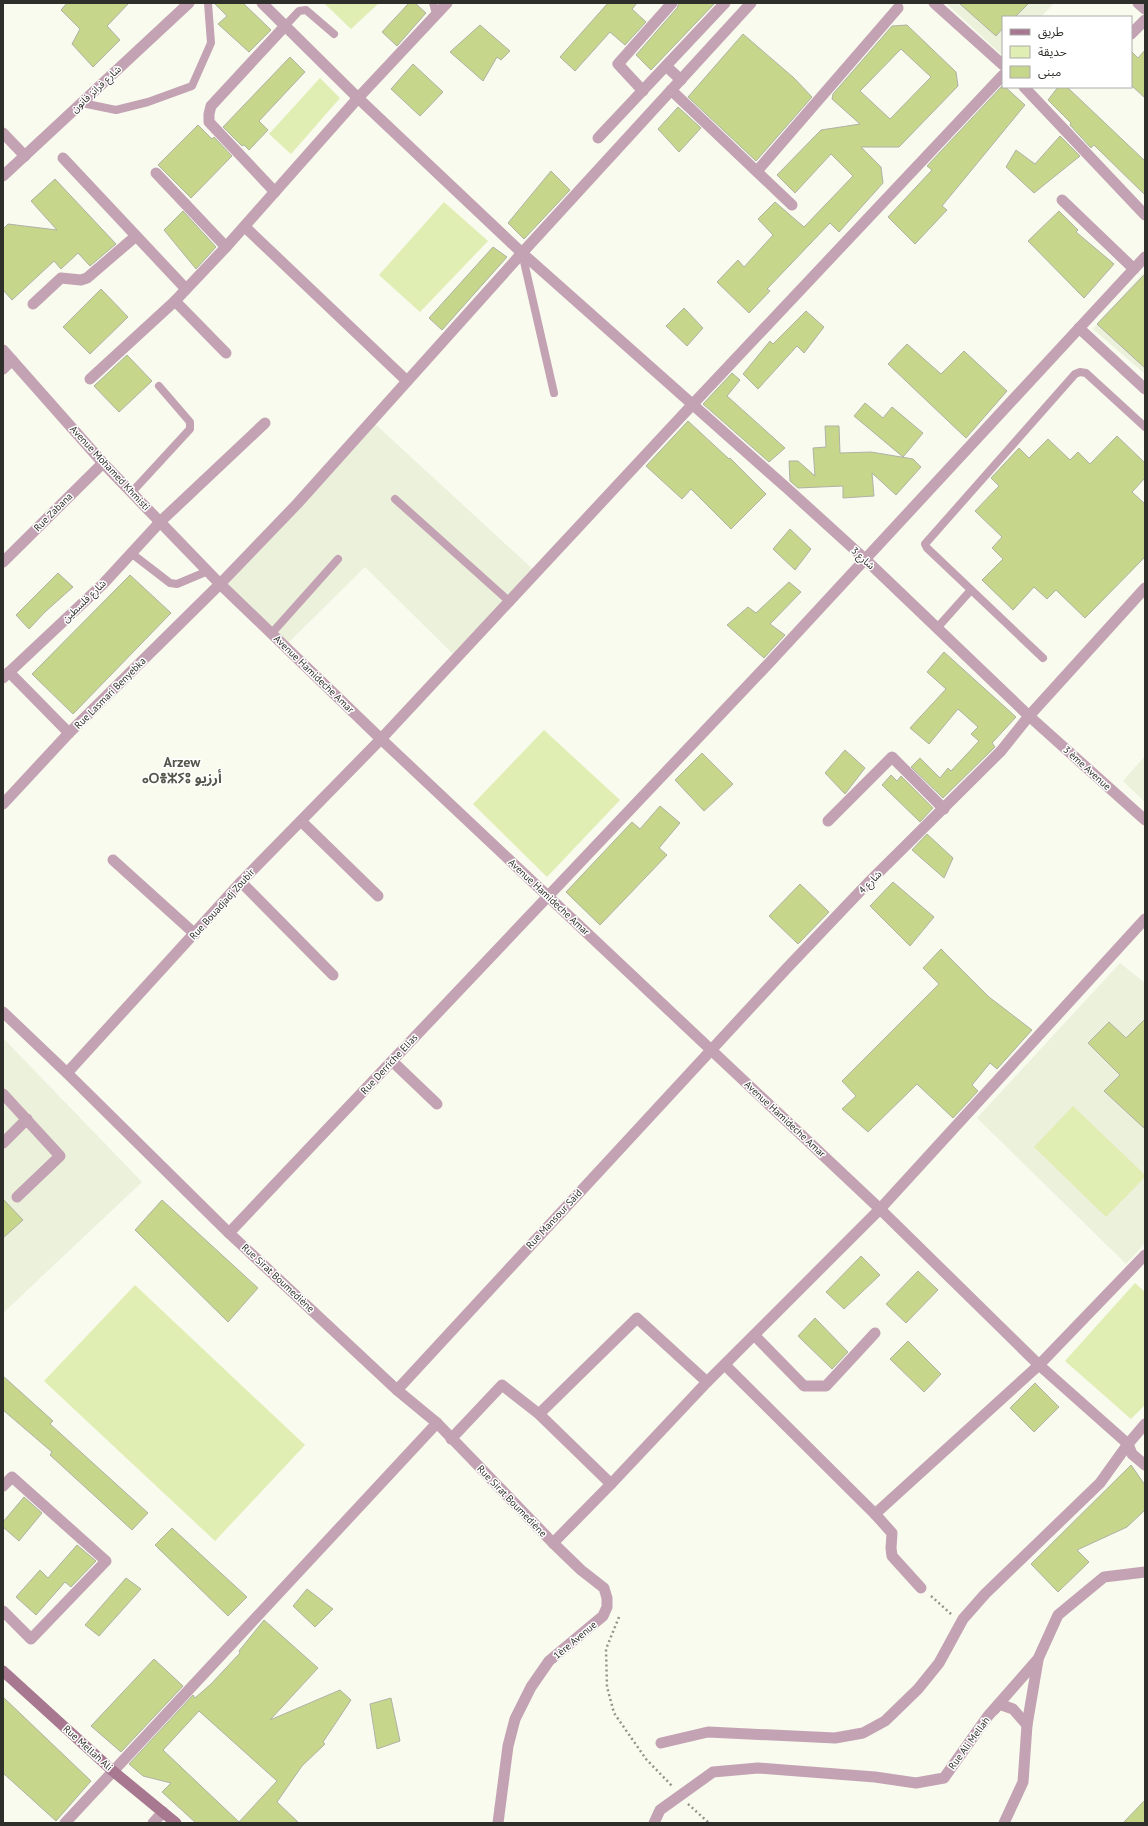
<svg xmlns="http://www.w3.org/2000/svg" width="1148" height="1826" font-family="'PT Sans','Noto Sans Arabic','Noto Sans Tifinagh',sans-serif">
  <style>
    .built { fill: #ecf1dc }
    .green { fill: #e0edb3 }
    .building { fill: #c6d68b; stroke: #afb2a5; fill-rule: evenodd }
    .lines { fill: none; stroke-linecap: round; stroke-linejoin: round }
    .path { stroke: #92948b; stroke-width: 2.5; stroke-dasharray: 2 3; stroke-linecap: butt }
    .service { stroke: #c3a2b3; stroke-width: 8 }
    .minor { stroke: #c3a2b3; stroke-width: 11 }
    .secondary { stroke: #a77890; stroke-width: 11 }
    .labels { text-anchor: middle; dominant-baseline: central; stroke-width: 3; stroke-linejoin: round; paint-order: stroke }
    .street-label { font-size: 10px; fill: #2e2f2a; stroke: #fff }
    .district-label { font-size: 14px; font-weight: bold; fill: #54564b; stroke: #fff }
  </style>
  <rect width="100%" height="100%" fill="#f8fbee"/>
  <g class="built">
    <path d="M946 3H1054L1041 17H1003V56Z"/>
    <path d="M1145 271V374L1093 329Z"/>
    <path d="M374 423 537 573 457 658 365 567 285 646 220 584Z"/>
    <path d="M1145 756V802L1123 781Z"/>
    <path d="M1120 963 1145 983V1243L1126 1264 977 1118Z"/>
    <path d="M3 1038 142 1182 3 1313Z"/>
  </g>
  <g class="green">
    <path d="M324 3H379L351 29Z"/>
    <path d="M320 78 340 98 291 154 269 134Z"/>
    <path d="M444 202 488 241 420 312 379 275Z"/>
    <path d="M544 730 620 800 547 877 473 804Z"/>
    <path d="M1073 1106 1145 1175V1177L1106 1217 1034 1147Z"/>
    <path d="M1135 1283 1145 1292V1405L1131 1419 1065 1361Z"/>
    <path d="M135 1285 305 1445 215 1541 44 1381Z"/>
  </g>
  <g class="building">
    <path d="M67 3H129L107 26 120 40 93 67 72 44 80 29 61 10Z"/>
    <path d="M214 3H243L271 30 249 52 218 24 227 16Z"/>
    <path d="M409 3H415L426 13 397 46 382 32Z"/>
    <path d="M608 3H637L632 9 646 22 625 45 610 32 575 71 560 57Z"/>
    <path d="M679 3H715L651 70 636 55 677 8Z"/>
    <path d="M959 3H1029L1015 17H1003V28L996 36Z"/>
    <path d="M480 25 510 51 501 60 497 57 483 81 450 52Z"/>
    <path d="M907 25 956 72 958 86 899 147H861L881 167 883 183 839 232 830 223 767 289 770 291 749 313 717 282 738 260 744 267 773 235 758 219 775 202 804 227 853 176 831 154 795 193 777 175 821 130 860 124 832 99 833 94 892 26ZM901 49 931 77 890 119 860 91Z"/>
    <path d="M743 34 794 78 812 97 756 161 688 97Z"/>
    <path d="M1145 50V98L1131 85V51L1138 58Z"/>
    <path d="M290 57 305 72 259 121 268 130 249 150 244 145 242 146 223 127Z"/>
    <path d="M413 64 443 92 420 116 391 89Z"/>
    <path d="M1003 85 1025 105 942 206 947 210 915 244 888 217 932 170 927 166Z"/>
    <path d="M1058 87H1067L1145 161V195L1094 145 1091 148 1070 125 1071 123 1048 100Z"/>
    <path d="M678 107 701 128 679 152 658 129Z"/>
    <path d="M198 125 212 139 214 137 232 156 191 198 158 165Z"/>
    <path d="M1060 136 1080 156 1034 193 1006 167 1016 150 1035 164Z"/>
    <path d="M551 171 570 190 524 239 508 223Z"/>
    <path d="M55 179 116 244 90 266 78 253 61 269 54 261 12 300 3 290V229L8 224 57 230 31 201Z"/>
    <path d="M183 211 216 247 196 269 164 230Z"/>
    <path d="M1059 211 1078 230 1076 232 1114 264 1084 298 1028 241Z"/>
    <path d="M493 247 507 257 442 330 429 318Z"/>
    <path d="M1145 274V368L1097 324Z"/>
    <path d="M101 289 128 317 90 354 63 327Z"/>
    <path d="M684 308 703 328 687 346 666 326Z"/>
    <path d="M806 311 824 327 804 353 797 346 758 389 743 374 770 341 773 344Z"/>
    <path d="M907 344 941 374 964 351 1007 391 966 438 888 364Z"/>
    <path d="M127 355 152 381 119 412 94 386Z"/>
    <path d="M732 373 740 380 727 396 785 448 769 462 703 404Z"/>
    <path d="M865 403 883 418 892 407 923 433 903 457 854 416Z"/>
    <path d="M688 421 729 459 730 458 766 494 731 529 691 489 682 499 646 466Z"/>
    <path d="M825 426H839L840 453 871 452 913 459 921 467 896 495 872 473 874 496 843 498V486L798 488 790 481 789 461H798L815 476 813 448 826 447Z"/>
    <path d="M1117 436 1145 463V478L1132 492 1145 504V557L1085 618 1056 590 1047 599 1034 587 1013 610 982 580 1003 559 992 548 1002 537 975 511 999 486 991 478 1019 448 1029 458 1048 439 1070 460 1078 452 1090 464Z"/>
    <path d="M790 529 811 549 795 570 773 549Z"/>
    <path d="M58 573 73 587 45 612 29 629 16 615Z"/>
    <path d="M130 575 171 613 73 714 32 674Z"/>
    <path d="M789 582 801 592 770 624 785 635 764 658 727 625 748 607 756 613Z"/>
    <path d="M944 652 1016 717 992 743 995 747 943 798 911 767 920 758 940 778 948 768 951 771 979 741 971 734 978 727 958 709 929 744 910 728 946 689 927 672Z"/>
    <path d="M845 750 865 768 845 794 825 773Z"/>
    <path d="M702 753 733 784 704 811 675 780Z"/>
    <path d="M891 775 897 781 901 776 933 808 920 822 882 785Z"/>
    <path d="M660 806 680 823 659 848 667 855 600 925 566 892 632 822 640 829Z"/>
    <path d="M927 834 953 858 944 878 912 850Z"/>
    <path d="M893 882 934 917 910 946 870 906Z"/>
    <path d="M800 884 829 912 798 944 769 916Z"/>
    <path d="M941 949 989 997 1032 1030 997 1069 990 1063 972 1085 978 1091 953 1118 917 1084 868 1132 842 1109 856 1096 842 1081 939 984 923 968Z"/>
    <path d="M1145 1019V1129L1104 1091 1120 1075 1088 1043 1109 1022 1126 1038Z"/>
    <path d="M3 1199 23 1220 3 1238Z"/>
    <path d="M162 1200 258 1288 228 1322 135 1230Z"/>
    <path d="M861 1256 880 1275 844 1309 826 1292Z"/>
    <path d="M918 1271 938 1290 906 1323 886 1304Z"/>
    <path d="M815 1318 848 1352 832 1369 798 1336Z"/>
    <path d="M908 1341 941 1374 924 1392 890 1359Z"/>
    <path d="M3 1376 53 1421 50 1424 148 1513 132 1530 50 1455 52 1452 3 1410Z"/>
    <path d="M1035 1383 1059 1407 1034 1432 1010 1408Z"/>
    <path d="M1131 1465 1145 1485V1510L1127 1527 1077 1550 1089 1562 1058 1592 1031 1564Z"/>
    <path d="M24 1497 42 1513 19 1541 3 1527V1522Z"/>
    <path d="M172 1528 247 1597 228 1616 155 1545Z"/>
    <path d="M77 1545 96 1561 71 1587 65 1582 36 1615 16 1597 40 1570 48 1578Z"/>
    <path d="M126 1578 141 1589 99 1636 85 1625Z"/>
    <path d="M307 1589 333 1609 315 1627 293 1606Z"/>
    <path d="M264 1620 318 1668 270 1720 340 1690 351 1700 323 1742 325 1744 302 1766 277 1802 299 1823H196L162 1792 171 1783 143 1776 129 1764 193 1695 195 1698 211 1684 240 1653 239 1651ZM199 1711 277 1781 239 1822 163 1750Z"/>
    <path d="M154 1659 183 1686 121 1752 91 1726Z"/>
    <path d="M3 1697 91 1781 56 1821 3 1773Z"/>
    <path d="M391 1698 400 1741 377 1749 370 1704Z"/>
    <path d="M1145 1800V1823H1123Z"/>
  </g>
  <g class="lines">
    <g class="path">
      <path d="M931 1596 951 1614"/>
      <path d="M619 1617 606 1649 607 1687 614 1713 646 1759 673 1787"/>
      <path d="M688 1804 709 1823"/>
    </g>
    <g class="service">
      <path d="M433 3 436 14"/>
      <path d="M285 26 299 11 306 10 334 34"/>
      <path d="M82 103 116 110 148 102 192 86 211 43 208 3"/>
      <path d="M522 253 554 393"/>
      <path d="M132 492 190 429V422L159 386"/>
      <path d="M395 499 510 602"/>
      <path d="M131 553 170 583 177 584 208 571"/>
      <path d="M937 628 971 590"/>
      <path d="M271 634 338 559"/>
      <path d="M1043 658 927 548 925 544 1075 374 1080 372 1086 373 1145 427"/>
    </g>
    <g class="minor">
      <path d="M262 3 358 98 522 253 789 490 866 560 1029 716 1145 820"/>
      <path d="M934 3 1003 65"/>
      <path d="M1138 3 1145 9"/>
      <path d="M1131 34 1145 20"/>
      <path d="M666 66 681 80"/>
      <path d="M1024 87 1145 215"/>
      <path d="M671 90 792 205"/>
      <path d="M643 91 618 64 672 3"/>
      <path d="M3 133 25 156"/>
      <path d="M598 138 725 3"/>
      <path d="M63 158 186 289"/>
      <path d="M757 171 898 8"/>
      <path d="M156 173 226 247"/>
      <path d="M3 176 189 3"/>
      <path d="M275 192 209 122V114L211 106 285 26"/>
      <path d="M1062 200 1134 269"/>
      <path d="M245 227 407 381"/>
      <path d="M175 301 226 353"/>
      <path d="M33 304 61 278 81 280 87 278 136 236"/>
      <path d="M1079 328 1145 389"/>
      <path d="M3 350 103 463 220 584 381 739 880 1209 1039 1365 1128 1444 1132 1454 1145 1465"/>
      <path d="M3 369 12 360"/>
      <path d="M90 379 175 301 226 247 358 98 447 3"/>
      <path d="M3 562 103 463"/>
      <path d="M9 672 69 733"/>
      <path d="M3 678 103 584 161 521 265 423"/>
      <path d="M3 804 69 733 220 584 297 504 522 253 751 3"/>
      <path d="M828 821 892 757 944 809"/>
      <path d="M302 822 378 896"/>
      <path d="M113 860 195 934"/>
      <path d="M241 882 333 975"/>
      <path d="M3 1012 67 1073 229 1233 397 1390 437 1423 553 1543 581 1570 604 1588 607 1598V1607L603 1616 549 1661 531 1687 515 1719 508 1746 498 1823"/>
      <path d="M392 1061 437 1104"/>
      <path d="M67 1073 241 882 381 739 692 405 1003 75"/>
      <path d="M3 1094 60 1156 17 1197"/>
      <path d="M3 1143 27 1119"/>
      <path d="M229 1233 770 662 1145 257"/>
      <path d="M755 1336 804 1386H826L875 1333"/>
      <path d="M725 1365 875 1514 1039 1365 1145 1255"/>
      <path d="M397 1390 787 968 868 883 1001 751 1029 716 1145 588"/>
      <path d="M539 1414 637 1318 707 1382"/>
      <path d="M451 1439 502 1385 539 1414 611 1484"/>
      <path d="M3 1486 12 1477 106 1561 31 1639 3 1611"/>
      <path d="M875 1514 892 1533 891 1548 892 1556 921 1588"/>
      <path d="M553 1543 611 1484 707 1382 880 1209 1145 919"/>
      <path d="M994 1710 999 1704 1013 1709 1027 1725"/>
      <path d="M661 1743 708 1732 835 1738 863 1733 885 1721 918 1689 939 1663 963 1619 985 1594 1100 1483 1128 1444 1145 1424"/>
      <path d="M65 1823 437 1423"/>
      <path d="M153 1823 163 1812"/>
      <path d="M654 1823 660 1810 713 1772 758 1768 875 1777 916 1783 944 1778 988 1716 1038 1659 1058 1615 1104 1577 1145 1572"/>
      <path d="M1004 1823 1023 1782 1027 1725 1038 1660"/>
    </g>
    <path class="secondary" d="M3 1671 114 1772 176 1823"/>
  </g>
  <g class="labels">
    <g class="street-label">
      <text transform="translate(96 89) rotate(-43)">شارع فرانز فانون</text>
      <text transform="translate(110 468) rotate(47)">Avenue Mohamed Khmisti</text>
      <text transform="translate(53 512) rotate(-45)">Rue Zabana</text>
      <text transform="translate(863 558) rotate(43)">شارع 3</text>
      <text transform="translate(84 601) rotate(-44)">شارع فلسطين</text>
      <text transform="translate(314 674) rotate(44)">Avenue Hamideche Amar</text>
      <text transform="translate(110 693) rotate(-45)">Rue Lasmari Benyebka</text>
      <text transform="translate(1087 768) rotate(42)">3 ème Avenue</text>
      <text transform="translate(870 882) rotate(-45)">شارع 4</text>
      <text transform="translate(549 897) rotate(43)">Avenue Hamideche Amar</text>
      <text transform="translate(222 904) rotate(-48)">Rue Bouadjadj Zoubir</text>
      <text transform="translate(389 1064) rotate(-47)">Rue Derriche Elias</text>
      <text transform="translate(785 1119) rotate(43)">Avenue Hamideche Amar</text>
      <text transform="translate(554 1219) rotate(-47)">Rue Mansour Said</text>
      <text transform="translate(278 1278) rotate(43)">Rue Sirat Boumediène</text>
      <text transform="translate(512 1501) rotate(46)">Rue Sirat Boumediène</text>
      <text transform="translate(575 1640) rotate(-40)">1ère Avenue</text>
      <text transform="translate(969 1743) rotate(-54)">Rue Ali Mellah</text>
      <text transform="translate(88 1748) rotate(42)">Rue Mellah Ali</text>
    </g>
    <g class="district-label">
      <text x="182" y="762">Arzew<tspan x="182" dy="16">ⴰⵔⴻⵣⵢⵓ أرزيو</tspan></text>
    </g>
  </g>
  <rect width="1148" height="1826" fill="none" stroke="#2e2f2a" stroke-width="8"/>
  <rect x="1002" y="16" width="130" height="72" fill="#ffffff" stroke="#abacaa"/>
  <rect x="1010" y="29" width="20" height="6" fill="#a77890" stroke="#abacaa"/>
  <text x="1038" y="36" font-size="12" fill="#2e2f2a">طريق</text>
  <rect x="1010" y="46" width="20" height="12" fill="#e0edb3" stroke="#abacaa"/>
  <text x="1038" y="56" font-size="12" fill="#2e2f2a">حديقة</text>
  <rect x="1010" y="66" width="20" height="12" fill="#c6d68b" stroke="#abacaa"/>
  <text x="1038" y="76" font-size="12" fill="#2e2f2a">مبنى</text>
</svg>
